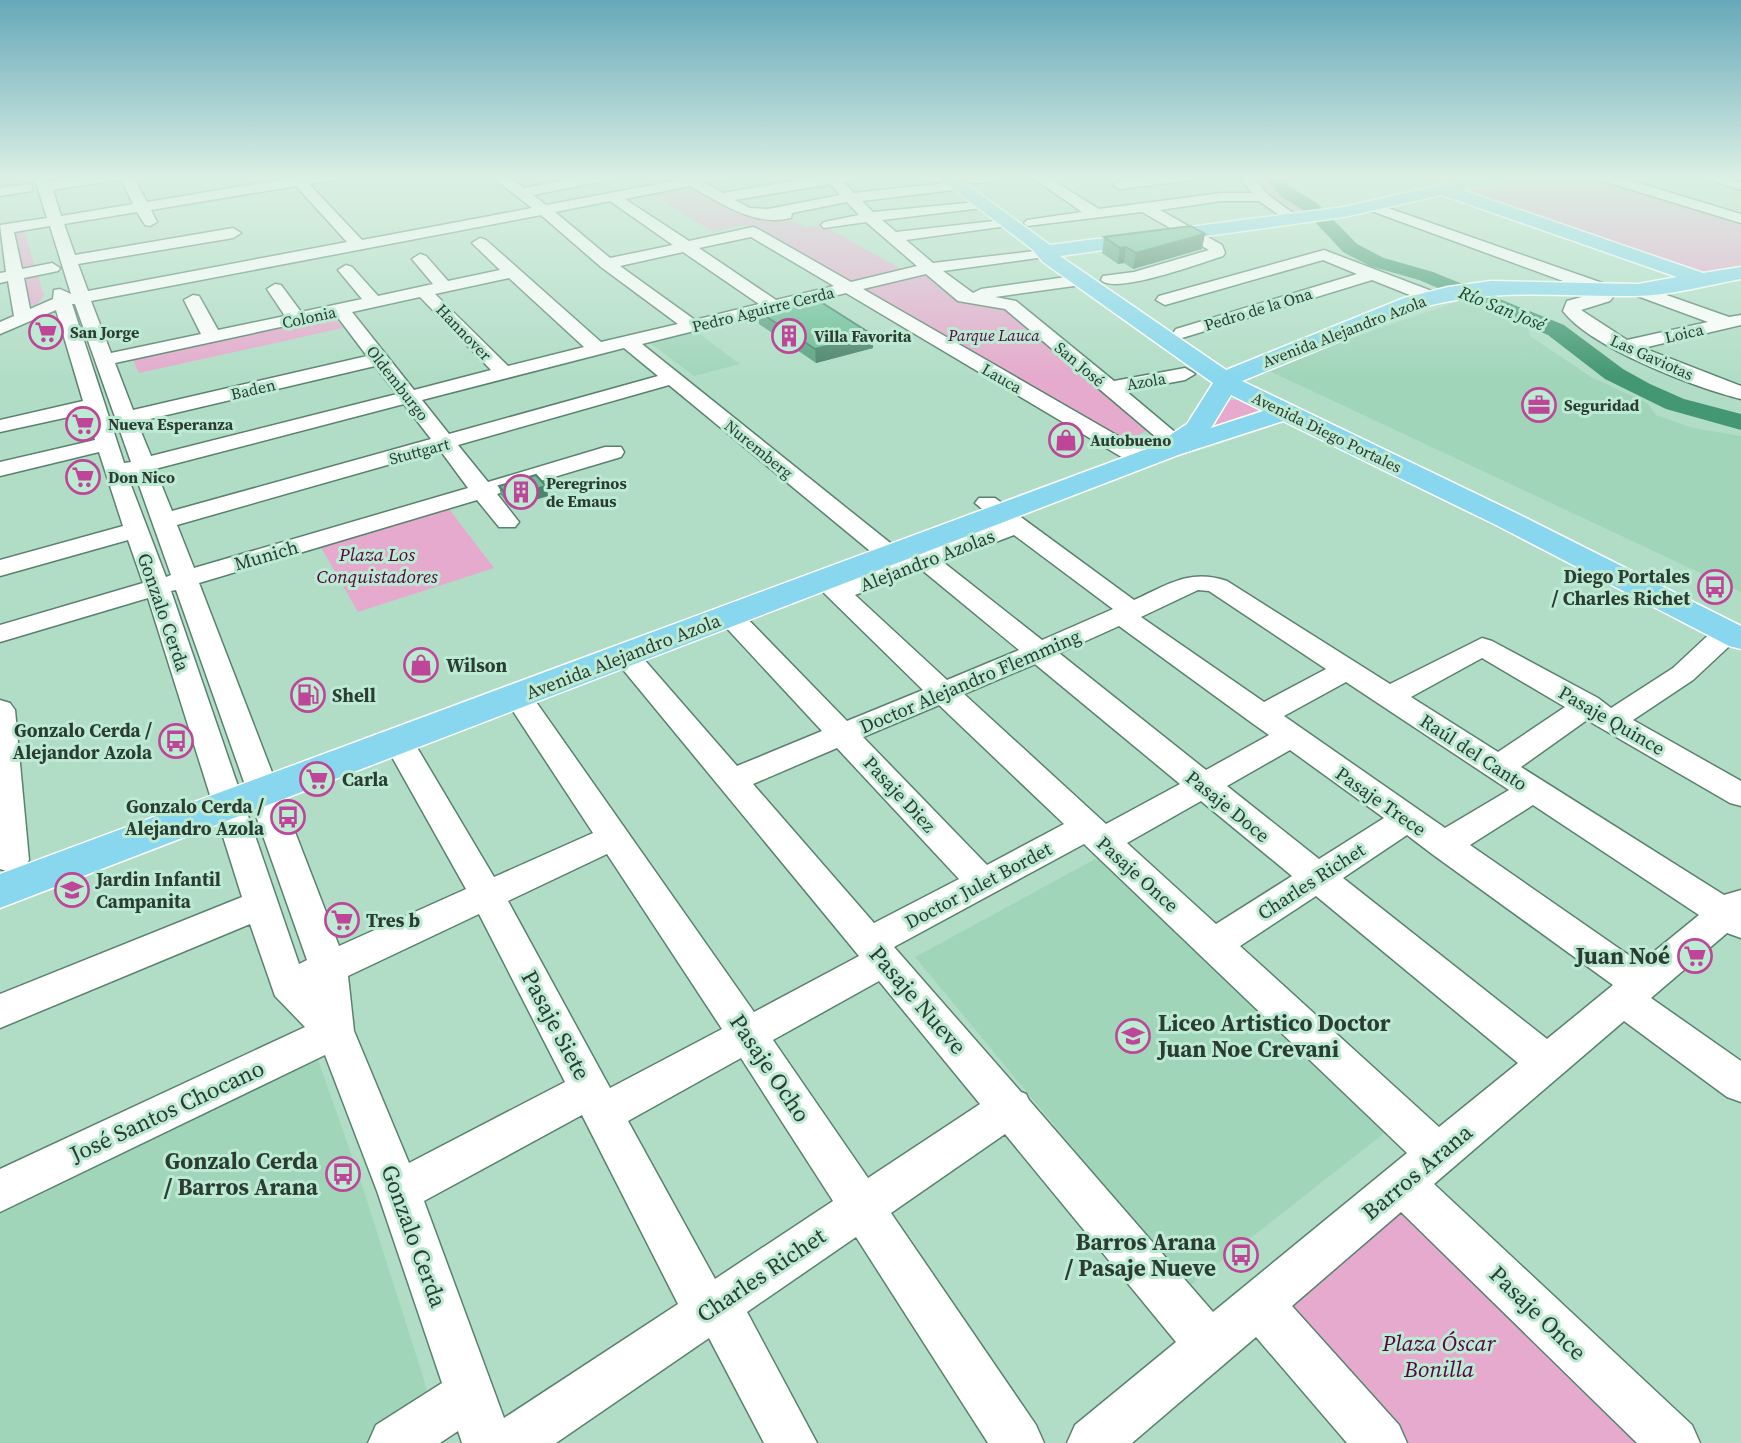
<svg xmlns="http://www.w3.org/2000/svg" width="1741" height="1443" font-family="'Source Serif 4',serif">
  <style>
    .built { fill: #a1d5ba }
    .green { fill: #e5aacd }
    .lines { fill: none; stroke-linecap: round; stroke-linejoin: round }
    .river { fill: #439772; fill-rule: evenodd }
    .minor-casing { stroke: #59826e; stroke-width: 3 }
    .major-casing { stroke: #fff; stroke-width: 3 }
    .minor { fill: #fff; fill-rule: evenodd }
    .major { fill: #88d7ee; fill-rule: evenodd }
    .wall { fill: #5ca382 }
    .shaded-wall { fill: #4b856a }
    .building { fill: #6bbe97; stroke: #4b856a; stroke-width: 2 }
    .labels { text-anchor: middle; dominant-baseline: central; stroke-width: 6; stroke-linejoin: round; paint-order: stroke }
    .far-street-label { font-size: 16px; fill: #2b3c33; stroke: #bdead3 }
    .far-poi-label { font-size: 16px; font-weight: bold; fill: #2b3c33; stroke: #bdead3; text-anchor: start }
    .far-park-label { font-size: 16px; font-style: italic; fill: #580342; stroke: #bdead3 }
    .far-water-label { font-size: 18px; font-style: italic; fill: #1b402f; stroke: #bdead3 }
    .park-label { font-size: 19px; font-style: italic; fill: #580342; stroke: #bdead3 }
    .street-label { font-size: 19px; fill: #2b3c33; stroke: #bdead3 }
    .poi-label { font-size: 19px; font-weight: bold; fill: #2b3c33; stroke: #bdead3; text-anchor: start }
    .near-poi-label { font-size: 23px; font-weight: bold; fill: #2b3c33; stroke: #bdead3; text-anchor: end }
    .near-street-label { font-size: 23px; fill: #2b3c33; stroke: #bdead3 }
    .near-park-label { font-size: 23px; font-style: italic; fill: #580342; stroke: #bdead3 }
  </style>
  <rect width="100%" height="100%" fill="#b1ddc6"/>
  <g class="built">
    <path d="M1471 297 1527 321 1530 336 1591 377 1647 403 1656 415 1693 428 1741 436V592L1263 368Z"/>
    <path d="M694 330 740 364 694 376 649 342Z"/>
    <path d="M1097 858 1387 1131 1188 1287 915 957Z"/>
    <path d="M315 1051 363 1188 444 1443H0V1201Z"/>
  </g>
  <g class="green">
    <path d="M1256 176H1273L1281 191 1304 209 1302 213 1272 196Z"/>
    <path d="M1509 176H1589L1741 223V265L1700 273 1454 189Z"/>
    <path d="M690 185 735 213 787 218 806 228 822 225 901 269 853 281H843L745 225 713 232 649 192Z"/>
    <path d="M24 231 44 296 37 304 17 308 0 235Z"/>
    <path d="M925 272 1007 308 1146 431 1126 441 1114 440 862 291 864 288Z"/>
    <path d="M331 314 343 328 139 373 132 358Z"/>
    <path d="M1224 400H1243L1266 412 1204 432Z"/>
    <path d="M446 505 494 568 358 612 318 542Z"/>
    <path d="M1405 1204 1651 1443H1401L1280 1306Z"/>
  </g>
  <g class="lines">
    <path class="river" d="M1268 176H1284V179L1292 188 1317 203 1357 244 1384 258 1433 272 1564 325 1623 369 1650 384 1684 399 1741 414V430L1666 409 1605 379 1548 335 1419 280 1370 266 1343 252 1305 211 1280 196 1267 180Z"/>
    <g class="minor-casing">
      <g id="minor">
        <path d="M34 176H48L50 182 90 176H133L147 202 299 177 339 176 337 179 309 184 362 240 532 208 491 176H507L524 188 587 176H616L609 180 533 195 546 205 679 180 677 176H729L727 179 705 183 723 193 823 176H854L853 180 843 182 854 193 957 182 962 183V189L862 201 873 212 987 201 989 204 982 208 882 220 896 232 1012 219 1014 222 1007 226 906 240 933 263 1051 249 1053 252 1045 257 943 271 973 293 981 289 1081 275 1087 276 1089 280 1081 285 995 297 1016 301 1114 381 1185 368 1195 374 1185 380 1126 391 1176 433 1173 438H1157L1005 309 958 301 926 274 863 289 1151 455 1154 460 1151 465H1135L846 293 642 344 899 550 902 555 899 560 890 562 881 560 669 385 458 445 488 482 605 447H621L624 452 621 457 497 494 519 522 515 527H499L477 500 199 583 339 946 466 889 383 741 387 734 398 731 409 734 494 877 593 833 503 696 507 689 517 687 527 689 754 1012 859 956 611 655 615 649 625 646 635 649 737 766 822 731 721 622 717 616 721 610 730 608 739 610 847 721 923 690 824 593 828 587 908 558 901 550 904 545 913 543 929 550 1000 524 975 503 979 498H995L1134 600C1167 585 1190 568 1227 581L1390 684 1482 638 1492 641 1598 698 1611 708 1673 668 1718 626 1728 624 1738 626 1741 631 1738 638 1693 680 1633 720 1741 781V806L1730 803 1587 720 1521 767 1724 895 1741 890V938L1727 933 1651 998 1741 1061V1102L1727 1097 1624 1021 1434 1184 1692 1425 1700 1443H1637L1401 1212 1292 1306 1399 1425 1407 1443H1347L1256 1337 1132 1443H1067L1075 1425 1176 1342 1005 1134 891 1213 1036 1425 1044 1443H988L856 1237 747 1312 817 1443H764L709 1338 556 1443H462L458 1431 440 1443H368L376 1425 442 1383 377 1191 325 1055 0 1212V1169L305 1027 275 996 250 924 0 1028V994L242 897 148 598 0 642V625L143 583 128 540 0 576V560L123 526 99 452 0 476V462L95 440 87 413 0 432V420L83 401 56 310 0 334V322L14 316 8 281 0 283V273L6 272 0 225 47 218ZM121 179 133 204 61 216 53 190ZM830 184 840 195 768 209 750 208 735 200ZM296 186 347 242 88 291 78 264 233 238 241 233 233 228 75 255 64 224 137 212 145 225 150 226 157 222 151 210ZM690 186C721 203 754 227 791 218L792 213 847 202 859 215 824 222 821 225 824 228 866 222 917 266 851 282 758 229 753 227 689 241 625 199ZM610 201 673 245 610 258 555 212ZM541 215 601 267 678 324 601 342 486 240 480 238 472 243 500 270 448 281 426 256 420 254 412 259 433 284 378 296 352 267 346 265 338 270 362 299 301 312 281 285 275 284 267 289 285 316 218 330 199 296 193 295 184 300 201 334 111 353 91 301ZM50 226 71 294 60 289 54 290 53 299 30 309 24 278 58 271 60 268 52 263 22 269 14 232ZM751 237 834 286 776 300 699 248ZM683 252 759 304 695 320 620 266ZM509 278 584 347 508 366 435 294ZM420 297 491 370 414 390 352 312ZM72 304H75L131 462 124 463ZM336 315 367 356 133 410 115 363ZM624 348 658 376 449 434 422 400ZM375 366 397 394 151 456 137 422ZM404 404 431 439 172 511 155 469ZM440 450 468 488 194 568 177 525ZM135 474 171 575 166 577 129 480 128 476ZM1014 535 1113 609 1042 640 943 562ZM922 570 1019 650 947 680 855 595ZM176 590 307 960 299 964 171 591ZM1198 590 1209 591 1326 669 1264 702 1141 617ZM1119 626 1252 723 1269 735 1206 770 1059 653ZM1482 658 1565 707 1498 752 1411 697ZM1035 664 1180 784 1106 824 964 694ZM1346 682 1509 790 1445 828 1284 716ZM939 705 1064 824 987 865 863 737ZM837 748 959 879 874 923 753 784ZM1290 750 1384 818 1319 859 1227 786ZM1201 801 1292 876 1216 924 1127 843ZM1533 805 1699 915 1640 963 1470 845ZM1407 835 1432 854 1613 985 1547 1039 1343 878ZM1084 844 1407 1153 1213 1312 1029 1100 1026 1094 1021 1092 894 947ZM607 854 722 1029 610 1088 508 901ZM1316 896 1518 1063 1439 1127 1240 946ZM479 914 565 1082 409 1163 354 1031 348 976ZM879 981 980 1104 868 1178 773 1040ZM741 1058 833 1201 715 1279 628 1121ZM582 1115 678 1304 504 1418 424 1201Z"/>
        <path d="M965 176H1001C993 183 971 186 963 179Z"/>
        <path d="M1030 176H1046L1099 209 1221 193H1252L1239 176H1253L1267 194 1301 219 1294 223 1289 222 1259 201H1221L1160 210 1222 245 1225 253 1223 256C1201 263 1115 295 1101 280L1103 276 1134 272 1209 250 1142 212 1027 226 1024 223 1027 220 1082 212Z"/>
        <path d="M1158 176H1198L1191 180 1120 189 1113 185 1120 181Z"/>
        <path d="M1594 176H1615L1741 214V223L1596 179Z"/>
        <path d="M1699 176H1721L1741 182V190Z"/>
        <path d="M27 184 32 185V191L0 196V188Z"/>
        <path d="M1371 202 1608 285 1615 294 1610 301 1581 310 1627 340 1708 322 1632 294 1630 290 1632 286 1638 285 1729 317 1741 315V325L1643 348 1741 386V399C1696 388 1591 348 1563 311L1567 301 1596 293 1366 209 1364 206Z"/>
        <path d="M1324 250 1437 293 1440 297 1437 301H1425L1372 280 1182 338 1173 333 1176 329 1357 274 1323 260 1165 305 1156 300 1159 296Z"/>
        <path d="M0 700 10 703 15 710 29 860 24 869 12 873 0 869Z"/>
      </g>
    </g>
    <g class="major-casing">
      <path id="major" d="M936 176H955L1050 245 1344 207 1479 176H1509L1507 180 1462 190 1703 273 1741 267V279C1707 285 1669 296 1634 296 1558 297 1495 287 1420 308L1242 381 1516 513 1741 626V649L1729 646 1496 525 1283 421 1178 455 0 908V874L1152 447 1187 424 1213 383 1043 262 1032 249ZM1442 195 1677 277 1638 284 1491 281 1448 287 1404 298 1226 370 1060 256 1344 217ZM1231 395 1263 411 1211 428Z"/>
    </g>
    <use href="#minor" class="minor"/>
    <use href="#major" class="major"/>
  </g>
  <g class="wall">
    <path d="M1104 237 1202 249 1133 269 1124 263 1118 264 1102 253Z"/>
    <path d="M758 311 873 348 816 363 759 324Z"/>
    <path d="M499 486H546L548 496 511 507 501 495Z"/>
  </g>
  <g class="shaded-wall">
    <path d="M1205 234 1202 249 1133 269 1136 253Z"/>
    <path d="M1126 247 1124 263 1118 264 1120 248Z"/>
    <path d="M873 335V348L816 363 815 349Z"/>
    <path d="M546 486 548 496 511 507 508 497Z"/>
  </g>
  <g class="building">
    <path d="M1191 226 1205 234 1136 253 1126 247 1120 248 1104 237Z"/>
    <path d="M813 297 873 335 815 349 758 311Z"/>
    <path d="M536 475 546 486 508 497 499 486Z"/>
  </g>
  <linearGradient id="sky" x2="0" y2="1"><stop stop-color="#66a8b9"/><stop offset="0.47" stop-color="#dcf0e5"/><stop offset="1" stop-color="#dcf0e5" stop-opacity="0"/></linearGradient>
  <rect width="1741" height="378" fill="url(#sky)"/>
  <defs>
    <g id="supermarket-ring" transform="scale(1.75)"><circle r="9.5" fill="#bdead3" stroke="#bf4598" stroke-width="1.5"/><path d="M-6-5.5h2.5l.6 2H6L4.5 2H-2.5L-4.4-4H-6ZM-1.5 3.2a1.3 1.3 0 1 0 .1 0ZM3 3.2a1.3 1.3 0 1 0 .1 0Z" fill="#bf4598"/></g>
    <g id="building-ring" transform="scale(1.75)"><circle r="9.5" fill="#bdead3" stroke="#bf4598" stroke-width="1.5"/><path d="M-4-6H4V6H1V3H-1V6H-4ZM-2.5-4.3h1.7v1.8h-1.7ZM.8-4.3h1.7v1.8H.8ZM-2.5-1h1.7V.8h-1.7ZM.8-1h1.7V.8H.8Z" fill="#bf4598"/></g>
    <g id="office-ring" transform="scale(1.75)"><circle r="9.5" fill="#bdead3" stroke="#bf4598" stroke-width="1.5"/><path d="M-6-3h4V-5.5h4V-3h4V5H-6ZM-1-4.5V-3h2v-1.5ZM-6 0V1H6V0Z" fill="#bf4598"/></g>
    <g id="shop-ring" transform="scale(1.75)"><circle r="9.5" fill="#bdead3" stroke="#bf4598" stroke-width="1.5"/><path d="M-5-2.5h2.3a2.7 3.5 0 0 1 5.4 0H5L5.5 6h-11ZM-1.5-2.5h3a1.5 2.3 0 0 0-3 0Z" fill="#bf4598"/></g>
    <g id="bus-ring" transform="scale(1.75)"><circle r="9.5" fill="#bdead3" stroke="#bf4598" stroke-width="1.5"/><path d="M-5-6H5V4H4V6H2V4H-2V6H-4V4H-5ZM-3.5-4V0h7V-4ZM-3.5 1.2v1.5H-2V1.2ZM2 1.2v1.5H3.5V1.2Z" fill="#bf4598"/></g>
    <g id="fuel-ring" transform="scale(1.75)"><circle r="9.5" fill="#bdead3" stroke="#bf4598" stroke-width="1.5"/><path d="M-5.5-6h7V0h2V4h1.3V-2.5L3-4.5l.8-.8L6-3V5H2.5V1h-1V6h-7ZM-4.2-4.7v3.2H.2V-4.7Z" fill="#bf4598"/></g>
    <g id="school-ring" transform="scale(1.75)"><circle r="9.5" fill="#bdead3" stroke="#bf4598" stroke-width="1.5"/><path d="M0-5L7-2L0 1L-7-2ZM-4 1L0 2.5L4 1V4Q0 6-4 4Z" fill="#bf4598"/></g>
  </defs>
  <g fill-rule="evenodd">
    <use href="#supermarket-ring" x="46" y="332"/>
    <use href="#building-ring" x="789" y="336"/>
    <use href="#office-ring" x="1539" y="405"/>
    <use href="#supermarket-ring" x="83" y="424"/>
    <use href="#shop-ring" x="1066" y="440"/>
    <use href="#supermarket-ring" x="83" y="477"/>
    <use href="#building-ring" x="521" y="492"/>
    <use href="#bus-ring" x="1715" y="587"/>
    <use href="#shop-ring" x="421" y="665"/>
    <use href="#fuel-ring" x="308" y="695"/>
    <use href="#bus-ring" x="176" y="741"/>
    <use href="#supermarket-ring" x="317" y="779"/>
    <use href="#bus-ring" x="288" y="817"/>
    <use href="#school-ring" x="72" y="890"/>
    <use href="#supermarket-ring" x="342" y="920"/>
    <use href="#supermarket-ring" x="1695" y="956"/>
    <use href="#school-ring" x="1133" y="1036"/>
    <use href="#bus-ring" x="343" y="1174"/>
    <use href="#bus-ring" x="1241" y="1255"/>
  </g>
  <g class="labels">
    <g class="far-street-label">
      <text transform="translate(763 309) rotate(-14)">Pedro Aguirre Cerda</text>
      <text transform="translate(1258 309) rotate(-17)">Pedro de la Ona</text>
      <text transform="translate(309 317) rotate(-12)">Colonia</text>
      <text transform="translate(1344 331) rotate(-21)">Avenida Alejandro Azola</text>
      <text transform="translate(464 332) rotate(46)">Hannover</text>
      <text transform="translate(1684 333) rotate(-13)">Loica</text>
      <text transform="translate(1652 357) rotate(24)">Las Gaviotas</text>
      <text transform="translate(1080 364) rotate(40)">San José</text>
      <text transform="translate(1002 378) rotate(30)">Lauca</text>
      <text transform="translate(1146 381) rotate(-10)">Azola</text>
      <text transform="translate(398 383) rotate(52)">Oldemburgo</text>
      <text transform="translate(253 389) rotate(-13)">Baden</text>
      <text transform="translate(1327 432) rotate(26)">Avenida Diego Portales</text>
      <text transform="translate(759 449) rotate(39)">Nuremberg</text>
      <text transform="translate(419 451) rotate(-15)">Stuttgart</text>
    </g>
    <g class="far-poi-label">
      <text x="70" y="332">San Jorge</text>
      <text x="814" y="336">Villa Favorita</text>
      <text x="1564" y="405">Seguridad</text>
      <text x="108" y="424">Nueva Esperanza</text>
      <text x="1090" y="440">Autobueno</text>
      <text x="108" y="477">Don Nico</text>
      <text x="546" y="483">Peregrinos<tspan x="546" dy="18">de Emaus</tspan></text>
    </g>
    <g class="far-park-label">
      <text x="994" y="335">Parque Lauca</text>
    </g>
    <g class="far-water-label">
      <text transform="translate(1502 308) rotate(22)">Río San José</text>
    </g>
    <g class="park-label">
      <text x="377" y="554">Plaza Los<tspan x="377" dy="22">Conquistadores</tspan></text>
    </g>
    <g class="street-label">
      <text transform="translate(266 555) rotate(-16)">Munich</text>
      <text transform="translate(927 560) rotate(-21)">Alejandro Azolas</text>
      <text transform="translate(164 612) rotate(71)">Gonzalo Cerda</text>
      <text transform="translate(623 656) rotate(-21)">Avenida Alejandro Azola</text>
      <text transform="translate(970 681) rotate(-23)">Doctor Alejandro Flemming</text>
      <text transform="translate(1612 720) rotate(30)">Pasaje Quince</text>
      <text transform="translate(1474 752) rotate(33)">Raúl del Canto</text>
      <text transform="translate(900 794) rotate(47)">Pasaje Diez</text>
      <text transform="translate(1381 801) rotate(35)">Pasaje Trece</text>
      <text transform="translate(1228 806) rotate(39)">Pasaje Doce</text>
      <text transform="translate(1138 874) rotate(42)">Pasaje Once</text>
      <text transform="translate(1311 881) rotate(-33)">Charles Richet</text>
      <text transform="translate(978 885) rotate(-28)">Doctor Julet Bordet</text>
    </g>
    <g class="poi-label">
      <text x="1690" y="576" text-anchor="end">Diego Portales<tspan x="1690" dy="22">/ Charles Richet</tspan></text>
      <text x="446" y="665">Wilson</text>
      <text x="332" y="695">Shell</text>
      <text x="152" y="730" text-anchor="end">Gonzalo Cerda /<tspan x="152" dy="22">Alejandor Azola</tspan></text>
      <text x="342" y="779">Carla</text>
      <text x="264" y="806" text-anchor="end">Gonzalo Cerda /<tspan x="264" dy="22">Alejandro Azola</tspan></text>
      <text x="96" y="879">Jardin Infantil<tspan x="96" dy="22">Campanita</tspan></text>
      <text x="366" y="920">Tres b</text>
    </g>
    <g class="near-poi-label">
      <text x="1670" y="956">Juan Noé</text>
      <text x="1158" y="1023" text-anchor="start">Liceo Artistico Doctor<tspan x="1158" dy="26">Juan Noe Crevani</tspan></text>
      <text x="318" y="1161">Gonzalo Cerda<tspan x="318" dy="26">/ Barros Arana</tspan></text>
      <text x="1216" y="1242">Barros Arana<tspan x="1216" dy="26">/ Pasaje Nueve</tspan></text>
    </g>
    <g class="near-street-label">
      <text transform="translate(918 1000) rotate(49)">Pasaje Nueve</text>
      <text transform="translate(556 1025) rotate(62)">Pasaje Siete</text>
      <text transform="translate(770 1068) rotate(56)">Pasaje Ocho</text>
      <text transform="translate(167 1111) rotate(-25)">José Santos Chocano</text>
      <text transform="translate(1417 1172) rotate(-40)">Barros Arana</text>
      <text transform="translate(414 1236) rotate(70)">Gonzalo Cerda</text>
      <text transform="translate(761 1275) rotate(-34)">Charles Richet</text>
      <text transform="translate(1538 1313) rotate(44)">Pasaje Once</text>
    </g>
    <g class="near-park-label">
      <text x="1439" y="1343">Plaza Óscar<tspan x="1439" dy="26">Bonilla</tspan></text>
    </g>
  </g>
</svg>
